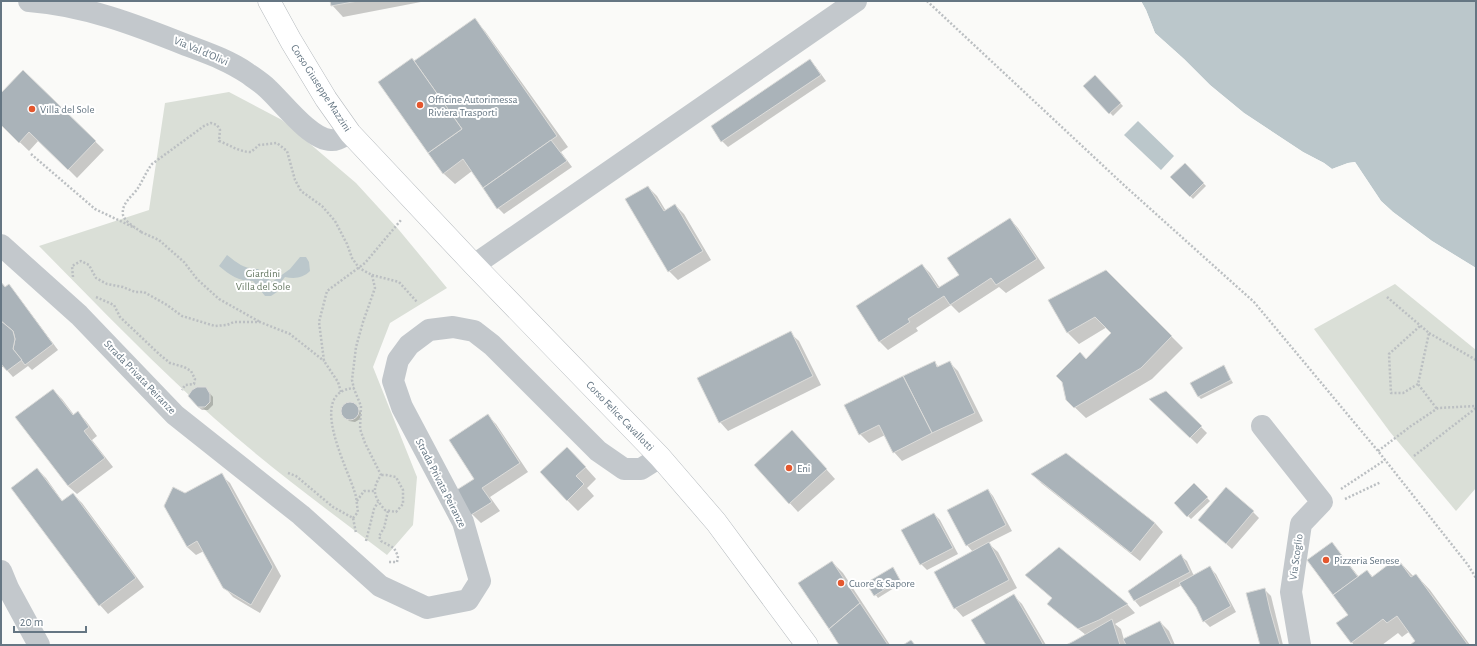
<svg xmlns="http://www.w3.org/2000/svg" width="1477" height="646" font-family="'Alegreya Sans',sans-serif">
  <style>
    .green { fill: #dadfd7 }
    .water { fill: #bbc7cb }
    .pier { fill: #fafaf8 }
    .shadow { fill: #0003 }
    .building { fill: #aab3b9; stroke: #dcdcda }
    .lines { fill: none; stroke-linecap: round; stroke-linejoin: round }
    .major-casing { stroke: #b5babe; stroke-width: 23 }
    .path { stroke: #bbbfc2; stroke-width: 2.5; stroke-dasharray: 2 2; stroke-linecap: butt }
    .minor { stroke: #c3c8cc; stroke-width: 22 }
    .major { stroke: #fff; stroke-width: 22 }
    .poi-dot { fill: #e4572e; stroke: #fff; stroke-width: 1.5 }
    .labels { text-anchor: middle; dominant-baseline: central; stroke-width: 4; stroke-linejoin: round; paint-order: stroke }
    .street-label { font-size: 11px; fill: #657683; stroke: #fff }
    .poi-label { font-size: 11px; fill: #657683; stroke: #fff; text-anchor: start }
    .park-label { font-size: 11px; fill: #687a64; stroke: #fff }
  </style>
  <rect width="100%" height="100%" fill="#fafaf8"/>
  <g class="green">
    <path d="M229 92 282 120 356 183 399 230 447 288 390 323 373 367 417 477 413 525 387 555C329 511 269 467 214 418 153 363 96 304 39 246L149 210 165 103Z"/>
    <path d="M1395 284 1476 350V488L1456 511 1390 432 1314 329Z"/>
  </g>
  <g class="water">
    <path d="M1141 1H1476V268L1432 241 1393 212 1381 201 1355 162 1348 163 1332 169 1324 163 1303 152 1244 113 1210 85 1184 59 1155 33 1146 10Z"/>
    <path d="M1138 121 1174 156 1161 170 1124 135Z"/>
    <path d="M227 255C239 264 242 268 258 269L272 282 290 269 300 257H306L309 262 310 271C303 278 295 279 285 277L278 286 277 292 271 296H265L253 281C238 281 230 275 219 266Z"/>
  </g>
  <path class="pier" d="M1139 1H1141L1146 10 1155 33 1184 59 1210 85 1244 113 1303 152 1324 163 1332 169 1348 163 1355 162 1381 201 1393 212 1432 241 1476 268V270L1467 266 1431 242 1392 214 1380 203 1354 164 1348 165 1331 171 1323 165 1302 154 1243 115 1209 87 1183 60 1153 34Z"/>
  <g class="shadow">
    <path d="M331 1H426L343 17 332 5Z"/>
    <path d="M474 20 485 31 568 147 561 152 572 167 504 214 498 208 472 171 455 184 444 174 428 151 414 62Z"/>
    <path d="M810 61 816 67 826 81 728 147 722 141 712 127Z"/>
    <path d="M23 71 104 150 77 178 39 140 29 151 1 124V94Z"/>
    <path d="M1095 77 1123 106 1113 116 1085 86Z"/>
    <path d="M1185 164 1206 186 1193 199 1171 177Z"/>
    <path d="M648 187 657 196 666 211 675 205 684 214 711 260 678 280 669 271Z"/>
    <path d="M1010 219 1018 228 1045 268 1006 293 999 287 959 313 951 305 916 328 918 331 888 350 879 341 922 265 930 273 940 288 960 275Z"/>
    <path d="M1106 271 1183 348 1152 379 1086 418 1066 399 1086 360 1113 333 1107 327 1079 344 1068 333 1049 301Z"/>
    <path d="M1 282 6 288 9 286 14 291 58 350 32 370 28 366 13 377 4 367H1Z"/>
    <path d="M790 333 799 341 821 385 728 431 720 422Z"/>
    <path d="M934 362 939 367 949 362 958 371 983 421 902 461 894 452 885 435 869 443 860 434Z"/>
    <path d="M1223 366 1233 383 1201 399 1199 397Z"/>
    <path d="M53 390 62 399 74 415 78 413 86 421 97 436 92 440 113 467 77 494 68 486Z"/>
    <path d="M208 391 213 397V405L208 410H202L198 407Z"/>
    <path d="M1166 392 1207 433 1197 444 1151 399Z"/>
    <path d="M348 403 354 404 361 413 360 419 355 422 349 421 342 412 343 406Z"/>
    <path d="M487 415 496 424 528 472 490 497 500 511 481 523 472 514 457 491 475 479Z"/>
    <path d="M800 440 835 479 798 512 755 465Z"/>
    <path d="M1066 454 1155 523 1163 532 1140 561 1041 483 1033 474Z"/>
    <path d="M578 459 596 479 587 488 594 496 578 511 567 500Z"/>
    <path d="M37 469 46 478 63 502 73 494 82 503 144 587 108 614 100 605Z"/>
    <path d="M221 475 230 483 281 576 260 613 233 597 224 587 204 551 196 555 187 547 185 494Z"/>
    <path d="M1194 485 1210 501 1191 519 1175 503Z"/>
    <path d="M988 490 993 496 1012 531 988 543 998 552 1017 588 963 617 955 608 973 552 967 545Z"/>
    <path d="M1253 512 1259 518 1232 549 1199 520Z"/>
    <path d="M934 514 940 520 958 554 927 570 921 564Z"/>
    <path d="M1332 543 1359 577 1367 571 1373 577 1397 559 1414 577 1416 575 1430 590 1470 645H1412L1417 641 1410 631 1402 637 1398 633 1382 645H1354L1337 623 1349 615Z"/>
    <path d="M1181 556 1187 561 1194 576 1210 568 1216 574 1236 612 1210 627 1204 621 1196 606 1182 585 1140 607 1135 601Z"/>
    <path d="M832 562 843 573 890 645H840Z"/>
    <path d="M895 571 902 583 878 598 867 583Z"/>
    <path d="M1027 576 1127 604 1135 613 1115 624 1121 629 1124 640 1160 622 1169 631 1175 645H1068L1086 635 1057 612 1052 598Z"/>
    <path d="M1265 590 1271 596 1283 645H1261Z"/>
    <path d="M1014 596 1022 604 1046 645H987Z"/>
  </g>
  <g class="building">
    <path d="M330 1H358L331 6Z"/>
    <path d="M475 18 557 136 483 188 463 159 443 174 428 153 462 129 414 61Z"/>
    <path d="M412 58 462 129 428 153 378 82Z"/>
    <path d="M810 59 821 75 721 142 711 126Z"/>
    <path d="M23 70 96 141 68 170 29 132 19 143 1 125V93Z"/>
    <path d="M1095 75 1121 103 1109 114 1083 86Z"/>
    <path d="M551 140 567 161 497 209 483 188Z"/>
    <path d="M1185 163 1204 183 1190 197 1170 177Z"/>
    <path d="M648 186 664 211 675 204 703 251 668 272 625 199Z"/>
    <path d="M1010 218 1037 259 996 285 991 278 950 305 944 296 908 319 910 322 879 342 856 306 922 264 938 288 959 275 947 258Z"/>
    <path d="M1106 270 1172 336 1141 368 1074 408 1066 400 1062 382 1056 376 1080 352 1086 359 1111 333 1095 317 1067 333 1048 300Z"/>
    <path d="M1 282 5 287 9 284 53 344 25 365 13 349 15 339 13 331 1 321Z"/>
    <path d="M1 321 13 331 15 339 13 349 22 360 7 371 1 364Z"/>
    <path d="M791 331 813 376 719 423 697 378Z"/>
    <path d="M935 361 937 367 950 361 975 413 932 433 903 376Z"/>
    <path d="M1224 365 1231 380 1198 397 1190 383Z"/>
    <path d="M903 376 932 433 893 453 879 425 859 435 844 405Z"/>
    <path d="M197 387H206L210 394V402L205 407H198L188 396 192 390Z"/>
    <path d="M53 389 73 415 78 411 89 427 84 431 105 458 68 486 15 417Z"/>
    <path d="M1166 391 1202 426 1190 438 1149 399Z"/>
    <circle cx="350" cy="411" r="9"/>
    <path d="M488 414 520 463 482 488 492 502 471 515 455 491 474 479 449 440Z"/>
    <path d="M792 430 827 469 789 504 754 465Z"/>
    <path d="M567 447 586 467 576 476 584 484 567 501 540 472Z"/>
    <path d="M1066 453 1155 523 1131 553 1031 474Z"/>
    <path d="M37 468 62 501 73 493 136 578 99 606 11 488Z"/>
    <path d="M222 473 273 567 251 605 223 588 197 541 187 547 164 506 173 487 185 493Z"/>
    <path d="M1194 483 1208 497 1187 517 1174 503Z"/>
    <path d="M1226 487 1254 511 1226 544 1198 520Z"/>
    <path d="M988 489 1006 525 966 546 947 510Z"/>
    <path d="M934 513 953 548 920 565 901 530Z"/>
    <path d="M989 542 1009 580 954 609 934 572Z"/>
    <path d="M1332 542 1358 577 1333 595 1307 560Z"/>
    <path d="M1059 547 1128 604 1099 620 1078 629 1047 604 1052 598 1025 575Z"/>
    <path d="M1181 554 1190 572 1134 601 1128 591Z"/>
    <path d="M1397 558 1411 577 1416 574 1468 645H1410L1415 641 1397 616 1387 623 1383 619 1351 643 1336 623 1348 615 1333 595 1367 570 1372 577Z"/>
    <path d="M832 561 860 603 829 629 798 583Z"/>
    <path d="M1210 566 1231 606 1203 622 1196 607 1179 583Z"/>
    <path d="M893 567 900 580 874 596 866 583Z"/>
    <path d="M1265 588 1270 610 1280 645H1260L1246 593Z"/>
    <path d="M1014 594 1043 644 1042 645H986L971 620Z"/>
    <path d="M860 603 888 645H839L829 629Z"/>
    <path d="M1112 619 1120 645H1066L1074 641Z"/>
    <path d="M1160 621 1172 645H1126L1123 639Z"/>
    <path d="M911 640 915 645H903Z"/>
  </g>
  <g class="lines">
    <g class="major-casing">
      <path id="major" d="M269 1 291 41 326 99 350 133 474 265 660 457 716 522 807 645"/>
    </g>
    <g class="path">
      <path d="M927 1 1126 187 1254 302 1378 451 1468 565 1476 578"/>
      <path d="M31 154 95 209 135 228"/>
      <path d="M141 232C135 227 125 222 123 215 121 203 133 196 138 188 143 180 146 172 152 164L204 126 211 123 217 125 220 130 219 141C230 145 239 152 251 152L259 145 277 143 287 151 295 180 301 191 322 206 335 221 347 244 352 258 359 268 372 275 375 288 363 322 356 347 352 380 354 389 361 406 360 429 365 443 381 475C371 490 374 497 385 510L396 512 403 504V490L396 477 386 475H381"/>
      <path d="M141 232 159 240 184 262 197 279 219 299 260 322"/>
      <path d="M372 275 399 282 417 302"/>
      <path d="M73 277 72 266 81 261 89 265 96 278 107 284 123 287 135 292H144L167 305 182 316 215 326 227 325 234 322H260L290 334 324 361"/>
      <path d="M96 297 114 305 120 317 159 354 170 363 184 367 191 371 195 379 194 384 185 385 182 390"/>
      <path d="M1387 297 1429 333 1418 384 1437 409"/>
      <path d="M1429 333 1476 360"/>
      <path d="M1418 384 1403 393H1391L1389 354 1420 326"/>
      <path d="M341 392 338 382 324 361 319 322 327 291 365 263 401 220"/>
      <path d="M1378 451 1411 426 1438 408 1476 406"/>
      <path d="M1414 456 1476 408"/>
      <path d="M288 473 296 476 333 507 353 518 356 533"/>
      <path d="M1341 489 1385 460"/>
      <path d="M1345 499 1381 482"/>
      <path d="M357 501 364 491H375"/>
      <path d="M388 511 384 528 379 536 381 541 394 548 398 556 397 562H389"/>
      <path d="M353 518 358 512C357 507 357 502 356 497 351 473 304 392 354 388"/>
      <path d="M366 541 374 509 378 502"/>
    </g>
    <g class="minor">
      <path d="M29 1C84 5 136 25 186 45 207 53 228 60 247 73 254 78 262 83 268 89 283 103 311 140 331 140 336 141 345 135 350 133"/>
      <path d="M1 245 79 315 175 415 301 515 380 586 427 608 468 600 480 581 463 522 402 407 393 381 398 360 409 345 429 330 453 327 474 331 492 345 598 451 624 469H641L660 457"/>
      <path d="M474 265 856 1"/>
      <path d="M1262 426 1322 502 1301 524 1291 592 1300 645"/>
      <path d="M1 571 8 588 39 645"/>
    </g>
    <use href="#major" class="major"/>
  </g>
  <g class="poi-dot">
    <circle cx="420" cy="105" r="4"/>
    <circle cx="32" cy="109" r="4"/>
    <circle cx="789" cy="468" r="4"/>
    <circle cx="1326" cy="560" r="4"/>
    <circle cx="841" cy="583" r="4"/>
  </g>
  <g class="labels">
    <g class="street-label">
      <text transform="translate(201 51) rotate(23)">Via Val d'Olivi</text>
      <text transform="translate(321 88) rotate(57)">Corso Giuseppe Mazzini</text>
      <text transform="translate(140 377) rotate(46)">Strada Privata Peiranze</text>
      <text transform="translate(620 416) rotate(46)">Corso Felice Cavallotti</text>
      <text transform="translate(441 483) rotate(63)">Strada Privata Peiranze</text>
      <text transform="translate(1296 557) rotate(-82)">Via Scoglio</text>
    </g>
    <g class="poi-label">
      <text x="428" y="99">Officine Autorimessa<tspan x="428" dy="13">Riviera Trasporti</tspan></text>
      <text x="40" y="109">Villa del Sole</text>
      <text x="797" y="468">Eni</text>
      <text x="1334" y="560">Pizzeria Senese</text>
      <text x="849" y="583">Cuore &amp; Sapore</text>
    </g>
    <g class="park-label">
      <text x="263" y="273">Giardini<tspan x="263" dy="13">Villa del Sole</tspan></text>
    </g>
  </g>
  <rect width="1477" height="646" fill="none" stroke="#657683" stroke-width="4"/>
  <path d="M14 626v6h72v-6" fill="none" stroke="#657683" stroke-width="2"/>
  <text x="20" y="626" font-size="12" fill="#657683" stroke="#ffffff" stroke-width="3" paint-order="stroke">20 m</text>
</svg>
